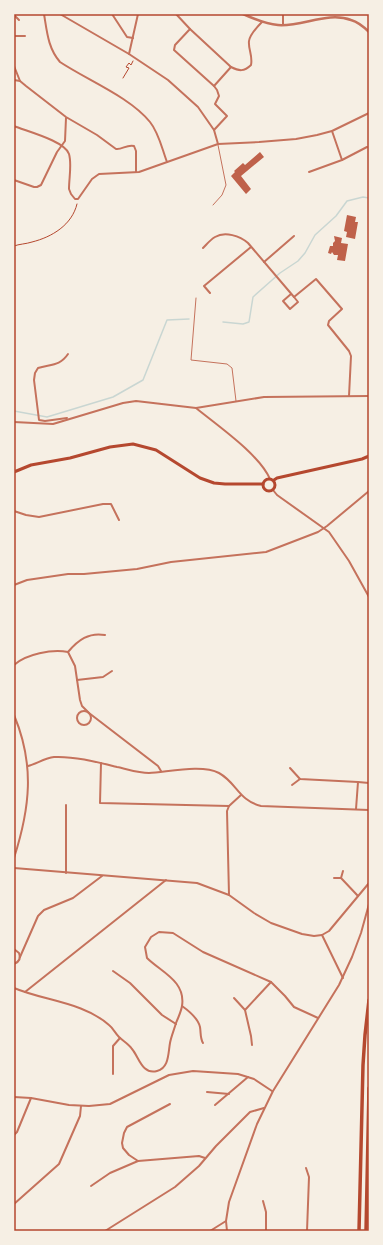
<svg xmlns="http://www.w3.org/2000/svg" width="383" height="1245" font-family="'Fira Sans Condensed',sans-serif">
  <style>
    .lines { fill: none; stroke-linecap: round; stroke-linejoin: round }
    .stream { stroke: #c9d6d2; stroke-width: 1.5 }
    .building { fill: #bf614a }
    .path { stroke: #b5482f; stroke-width: 1 }
    .service { stroke: #c5725c; stroke-width: 1 }
    .minor { stroke: #c5725c; stroke-width: 2 }
    .tertiary { stroke: #c5725c; stroke-width: 2.5 }
    .secondary { stroke: #b5482f; stroke-width: 3 }
    .trunk { stroke: #b5482f; stroke-width: 3.5 }
    .neatline { fill: none; stroke: #b5482f; stroke-width: 1.5 }
  </style>
  <rect width="100%" height="100%" fill="#f6efe4"/>
  <g class="lines">
    <g class="stream">
      <path d="M223 322 243 324 249 322 253 297 280 273 298 261 305 253 315 235 336 216 347 201 363 197 369 198"/>
      <path d="M14 411 47 417 113 397 143 380 167 320 189 319"/>
    </g>
  </g>
  <g class="building">
    <path d="M260 152 264 157 241 176 251 189 246 194 231 176 235 172 234 171 243 163 245 165Z"/>
    <path d="M347 215 356 217 355 222H358L355 239 346 237 347 232 344 231Z"/>
    <path d="M334 236 342 238 341 243 348 244 345 261 337 260 338 255H334L332 252 331 254 328 253 330 246H333V243L335 241Z"/>
  </g>
  <g class="lines">
    <g class="path">
      <path d="M123 78 129 68 126 67 129 63 131 65 133 61"/>
      <path d="M14 246C19 244 26 244 32 242 52 237 72 225 77 204"/>
    </g>
    <g class="service">
      <path d="M213 205 222 195 226 185 218 145"/>
      <path d="M196 298 191 360 227 364 232 368 236 401"/>
    </g>
    <g class="minor">
      <path d="M44 14C47 32 48 48 60 62 87 80 130 97 150 122 159 133 162 149 167 162"/>
      <path d="M60 14 129 54 168 80 198 107 214 130 218 144"/>
      <path d="M112 14 127 37 133 38"/>
      <path d="M176 14 190 29 175 45 174 50 214 86 231 67C239 71 244 72 251 65 253 56 248 49 249 41 250 34 257 27 262 22"/>
      <path d="M14 15 19 20"/>
      <path d="M283 25V14"/>
      <path d="M190 29 231 67"/>
      <path d="M14 36H25"/>
      <path d="M129 54 138 14"/>
      <path d="M14 66 20 81 26 86 66 117 97 135 116 149C122 150 127 144 134 146L136 151V172"/>
      <path d="M14 80 20 81"/>
      <path d="M14 126C26 131 65 141 69 154 72 164 69 178 69 189L71 194 75 199H78L92 179 99 174 139 172 218 144 259 142 296 139 317 135 332 131 369 113"/>
      <path d="M214 130 227 116 215 104 219 96 217 90 214 86"/>
      <path d="M342 160 367 147"/>
      <path d="M309 172 342 160 332 131"/>
      <path d="M14 180 34 187H37L41 185 57 152 65 141 66 118"/>
      <path d="M203 248C207 244 210 240 215 237 225 231 240 236 248 243L294 297 316 279 342 309 329 321 328 325 349 351 351 356 349 396"/>
      <path d="M264 262 294 236"/>
      <path d="M210 293 204 286 251 247"/>
      <path d="M291 294 283 301 290 309 298 302 294 297"/>
      <path d="M196 408C218 426 259 454 270 479"/>
      <path d="M67 418 45 421 39 420 34 380 35 373 38 368C51 364 60 366 68 354"/>
      <path d="M14 422 53 424 123 403 136 401 196 408 264 397 369 396"/>
      <path d="M273 490 277 495 329 532 349 561 369 597"/>
      <path d="M14 511 26 515 39 517 103 504H111L119 520"/>
      <path d="M14 585 27 580 68 574H84L137 569 171 562 266 552 318 532 327 526 369 491"/>
      <path d="M105 635C89 632 78 640 68 652L75 666 80 700 82 706 89 713 158 766 161 771"/>
      <path d="M14 665C26 654 52 649 68 652"/>
      <path d="M77 680 103 677 112 671"/>
      <circle cx="84" cy="718" r="7"/>
      <path d="M14 715C35 765 30 808 14 858"/>
      <path d="M101 763 100 803 229 806"/>
      <path d="M28 766C36 764 45 758 54 757 74 756 97 762 117 767 127 769 138 773 149 773 168 772 202 764 219 773 237 783 238 800 261 806L369 810"/>
      <path d="M290 768 300 779 358 782 356 809"/>
      <path d="M358 782 369 783"/>
      <path d="M292 785 300 779"/>
      <path d="M66 805V873"/>
      <path d="M14 868 197 883 229 895 254 913 271 923 302 934 314 936 322 935 329 931 369 883"/>
      <path d="M334 878H341L358 896"/>
      <path d="M341 878 343 871"/>
      <path d="M229 895 227 811 229 806 241 795"/>
      <path d="M322 935 343 978"/>
      <path d="M14 949 19 953C21 958 19 962 14 964"/>
      <path d="M20 957 38 916 44 910 73 898 102 876"/>
      <path d="M113 971 130 983 162 1015 176 1024"/>
      <path d="M14 988C45 1001 83 1002 109 1025 113 1028 115 1033 119 1037 123 1041 129 1044 132 1049 139 1057 142 1075 157 1071 169 1068 168 1054 170 1043 171 1037 174 1030 176 1023 178 1018 181 1012 182 1006 186 981 161 972 147 958L145 947 151 937 159 932 173 933 203 952 271 982 285 996 294 1007 318 1018"/>
      <path d="M25 992 166 880"/>
      <path d="M234 998 245 1010"/>
      <path d="M182 1006C189 1011 198 1018 200 1027 201 1033 200 1038 203 1043"/>
      <path d="M252 1045 251 1036 245 1010 271 982"/>
      <path d="M113 1074V1046L120 1038"/>
      <path d="M207 1092 229 1094"/>
      <path d="M14 1097 31 1098 69 1105 89 1106 110 1104 169 1075 193 1071 238 1074 254 1079 272 1091"/>
      <path d="M170 1104 127 1127 124 1133 122 1143 123 1148 129 1155 138 1161 199 1156 205 1158"/>
      <path d="M215 1105 248 1077"/>
      <path d="M14 1135 17 1132 31 1098"/>
      <path d="M306 1168 309 1177 307 1231"/>
      <path d="M91 1186 110 1173 138 1161"/>
      <path d="M263 1201 266 1212V1231"/>
      <path d="M14 1204 59 1164 80 1116 81 1106"/>
      <path d="M14 1229 15 1231"/>
      <path d="M105 1231 175 1187 199 1166 216 1146 250 1112 264 1108"/>
      <path d="M210 1231 226 1221"/>
      <path d="M227 1231 226 1221 229 1202 257 1124 273 1091 339 985 352 957 361 933 369 904"/>
    </g>
    <path class="tertiary" d="M243 14C254 19 266 24 278 25 302 27 328 11 351 20 358 22 364 27 369 32"/>
    <g class="secondary">
      <path d="M14 472 31 465 70 458 110 447 133 444 156 450 200 478 214 483 225 484H263"/>
      <circle cx="269" cy="485" r="6"/>
      <path d="M274 480 277 478 362 459 369 456"/>
    </g>
    <g class="trunk">
      <path d="M359 1231 363 1065 365 1035 369 1000"/>
      <path d="M366 1231 369 1088"/>
    </g>
  </g>
  <rect width="383" height="1245" fill="none" stroke="#f6efe4" stroke-width="30"/>
  <rect x="15" y="15" width="353" height="1215" class="neatline"/>
</svg>
